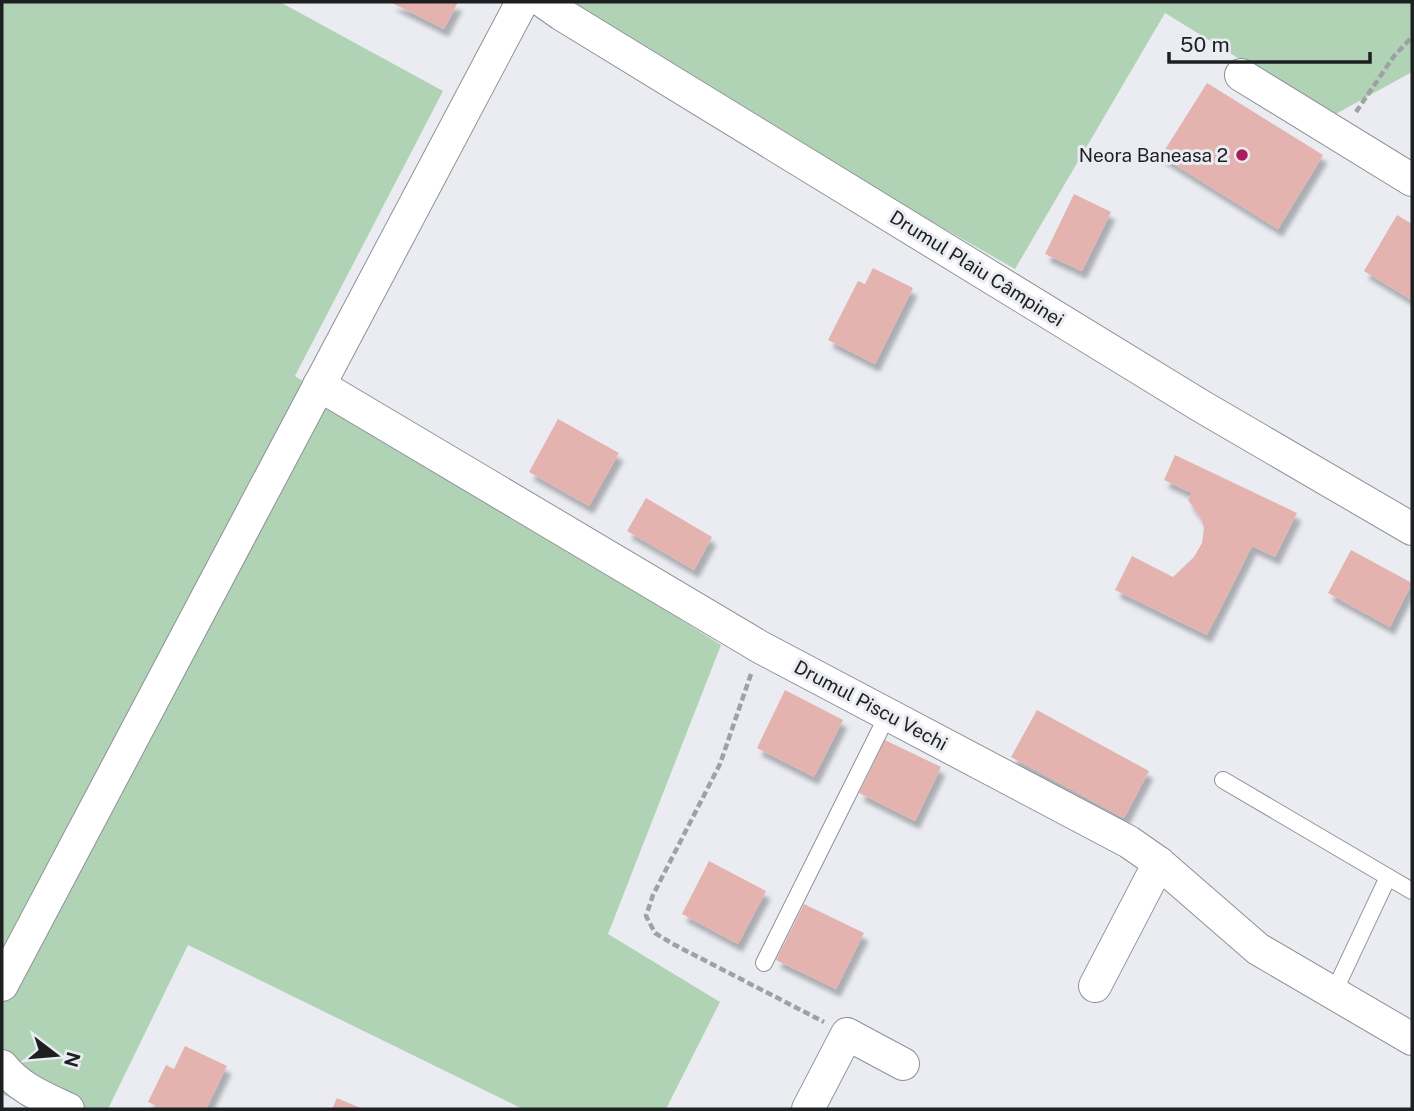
<svg xmlns="http://www.w3.org/2000/svg" width="1414" height="1111" font-family="'Public Sans',sans-serif">
  <style>
    .green { fill: #b0d3b5 }
    .building { fill: #e5b3af; filter: url(#shadow) }
    .lines { fill: none; stroke-linecap: round; stroke-linejoin: round }
    .lane-casing { stroke: #8f9196; stroke-width: 18 }
    .street-casing { stroke: #8f9196; stroke-width: 34 }
    .path { stroke: #9fa1a5; stroke-width: 4.5; stroke-dasharray: 7 3.5; stroke-linecap: butt }
    .lane { stroke: #fff; stroke-width: 16 }
    .street { stroke: #fff; stroke-width: 32 }
    .poi-dot { fill: #aa1c5a; stroke: #eaecf2; stroke-width: 2.5 }
    .labels { text-anchor: middle; dominant-baseline: central; stroke-width: 6; stroke-linejoin: round; paint-order: stroke }
    .poi-label { font-size: 19px; fill: #1e1f21; stroke: #eaecf2; text-anchor: end }
    .street-label { font-size: 19px; fill: #1e1f21; stroke: #eaecf2 }
  </style>
  <defs>
    <filter id="shadow"><feDropShadow dx="4.5" dy="8" stdDeviation="2" flood-color="#0004"/></filter>
  </defs>
  <rect width="100%" height="100%" fill="#eaecf2"/>
  <g class="green">
    <path d="M2 2H280L443 91 295 376 721 645 608 934 720 1002 666 1109H523L188 945 108 1109H37L2 1094Z"/>
    <path d="M547 2H1412V72L1332 116 1165 13 1015 269Z"/>
  </g>
  <g class="building">
    <path d="M390 2H458L444 29Z"/>
    <path d="M1207 83 1323 155 1278 229 1161 156Z"/>
    <path d="M1074 194 1111 212 1082 271 1045 254Z"/>
    <path d="M1397 215 1412 224V300L1364 271Z"/>
    <path d="M873 268 913 288 875 364 828 340 858 281 865 284Z"/>
    <path d="M558 419 619 453 589 506 529 472Z"/>
    <path d="M1175 455 1297 513 1275 557 1252 546 1207 635 1115 590 1132 556 1173 577 1194 557 1202 543 1204 528 1201 518 1188 500 1192 493 1164 480Z"/>
    <path d="M646 498 712 537 694 570 627 531Z"/>
    <path d="M1351 550 1412 583 1390 627 1328 593Z"/>
    <path d="M785 690 843 720 814 777 757 748Z"/>
    <path d="M1037 710 1149 771 1124 818 1011 757Z"/>
    <path d="M885 740 941 767 915 821 859 793Z"/>
    <path d="M709 861 766 891 738 944 682 914Z"/>
    <path d="M804 904 864 933 836 989 776 960Z"/>
    <path d="M185 1046 227 1066 206 1109H163L148 1102 166 1065 174 1069Z"/>
    <path d="M337 1098 363 1109H332Z"/>
  </g>
  <g class="lines">
    <g class="lane-casing">
      <g id="lane">
        <path d="M1223 780 1388 877"/>
        <path d="M764 963 885 720 886 712"/>
        <path d="M1333 994 1388 877 1412 891"/>
      </g>
    </g>
    <g class="street-casing">
      <g id="street">
        <path d="M544 2 561 14 1201 406 1412 529"/>
        <path d="M1241 75 1412 180"/>
        <path d="M319 385 760 647 1129 842 1159 863 1258 949 1412 1039"/>
        <path d="M2 985 522 2"/>
        <path d="M1095 986 1159 863"/>
        <path d="M2 1066C19 1088 44 1098 68 1109"/>
        <path d="M808 1109 847 1034 903 1064"/>
      </g>
    </g>
    <g class="path">
      <path d="M1356 112 1394 56 1412 37"/>
      <path d="M751 674 720 764 653 895 646 916 655 933 673 944 824 1022"/>
    </g>
    <use href="#lane" class="lane"/>
    <use href="#street" class="street"/>
  </g>
  <circle class="poi-dot" cx="1242" cy="155" r="7"/>
  <g class="labels">
    <g class="poi-label">
      <text x="1228" y="155">Neora Baneasa 2</text>
    </g>
    <g class="street-label">
      <text transform="translate(977 268) rotate(32)">Drumul Plaiu Câmpinei</text>
      <text transform="translate(871 705) rotate(28)">Drumul Piscu Vechi</text>
    </g>
  </g>
  <rect width="1414" height="1111" fill="none" stroke="#1e1f21" stroke-width="7"/>
  <g transform="translate(56 1055) rotate(106)" stroke="#eaecf2" stroke-width="5" paint-order="stroke">
  <path d="M0-5L12 26L0 18L-12 26Z" fill="#1e1f21"/>
  <text y="-10" font-size="19" font-weight="bold" text-anchor="middle" fill="#1e1f21">N</text>
  </g>
  <path d="M1169 52v10h201v-10" fill="none" stroke="#1e1f21" stroke-width="3.5"/>
  <text x="1180" y="52" font-size="21" fill="#1e1f21" stroke="#eaecf2" stroke-width="5" paint-order="stroke">50 m</text>
</svg>
